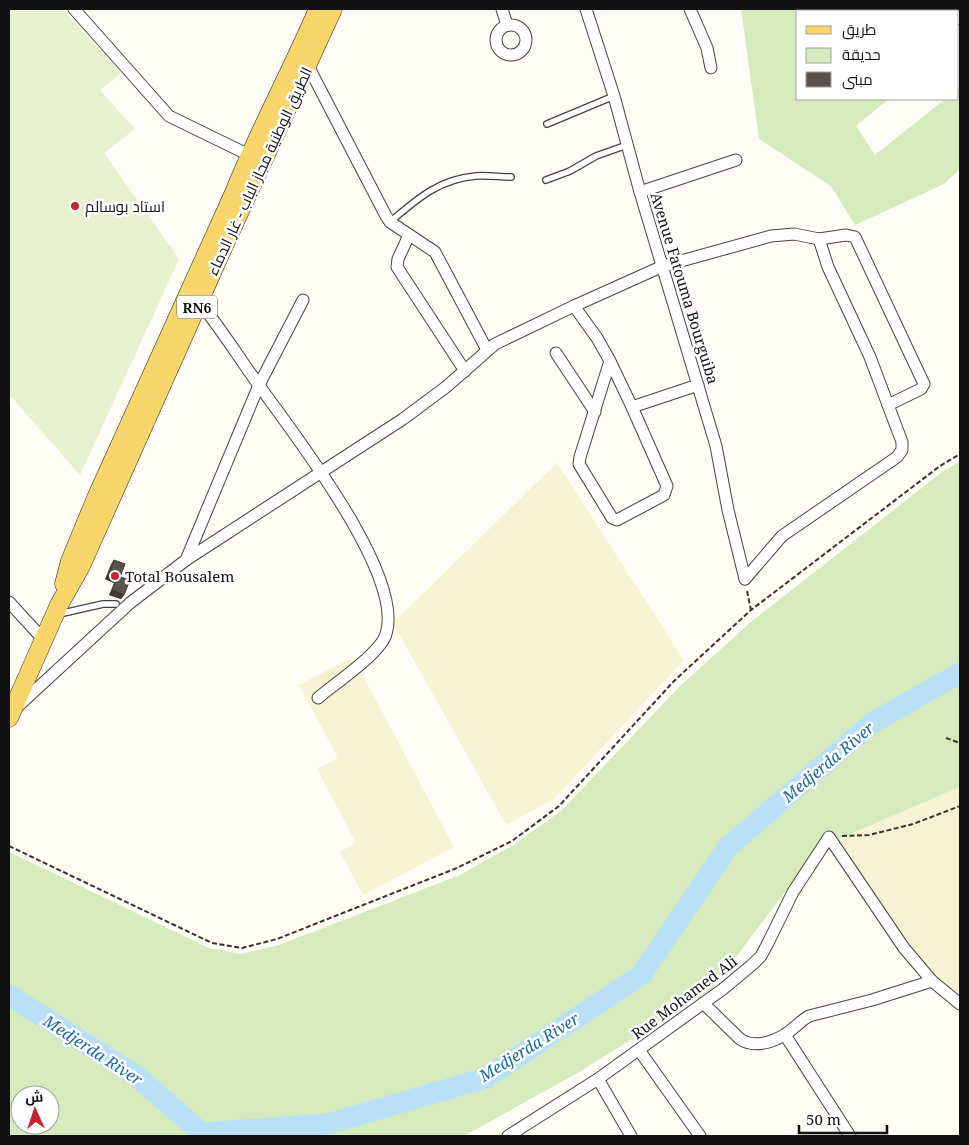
<svg xmlns="http://www.w3.org/2000/svg" width="969" height="1145" font-family="'Noto Serif',Cairo,serif">
  <style>
    .farmland { fill: #f6f3d4 }
    .green { fill: #d5ebbd; fill-rule: evenodd }
    .pitch { fill: #e6f2cf }
    .lines { fill: none; stroke-linecap: round; stroke-linejoin: round }
    .river { stroke: #b9e0f7; stroke-width: 21 }
    .service-casing { stroke: #444; stroke-width: 8 }
    .minor-casing { stroke: #444; stroke-width: 13 }
    .primary-casing { stroke: #222; stroke-width: 19 }
    .path { stroke: #333; stroke-width: 2; stroke-dasharray: 5 2.5; stroke-linecap: butt }
    .service { stroke: #fff; stroke-width: 5.5 }
    .minor { stroke: #fff; stroke-width: 11 }
    .primary { stroke: #f9d66b; stroke-width: 18 }
    .wall { fill: #4d4742 }
    .shaded-wall { fill: #3f3936 }
    .building { fill: #5a524d; stroke: #3f3936 }
    .poi-dot { fill: #c4262e; stroke: #fff; stroke-width: 2 }
    .labels { text-anchor: middle; dominant-baseline: central; stroke-width: 5; stroke-linejoin: round; paint-order: stroke }
    .shield { fill: #fff; stroke: #585858; stroke-width: 1 }
    .shield-label { font-size: 14px; font-weight: bold; fill: #111 }
    .street-label { font-size: 15px; fill: #111; stroke: #fff }
    .poi-label { font-size: 15px; fill: #111; stroke: #fff; text-anchor: start }
    .water-label { font-size: 16px; font-style: italic; fill: #1768a6; stroke: #fff }
  </style>
  <rect width="100%" height="100%" fill="#fffdf5"/>
  <g class="farmland">
    <path d="M557 463 684 660 554 799 506 825 393 623Z"/>
    <path d="M353 657 454 847 363 895 340 852 356 843 317 769 338 758 299 685Z"/>
    <path d="M960 787V995L932 976 835 841Z"/>
  </g>
  <g class="green">
    <path d="M741 9H946L947 11H798V99H889L856 126 875 155 945 99H958V89L960 87V169L944 184 855 225 831 186 759 139Z"/>
    <path d="M960 461V787L818 848 712 989 581 1071 464 1136H9V852L209 948 241 954 279 945 460 875 515 844 561 811 680 686 752 621 942 472ZM20 1095H50V1125H20Z"/>
  </g>
  <path class="pitch" d="M9 9H62L121 73 100 90 135 129 104 153 179 259 80 475 9 394Z"/>
  <g class="lines">
    <path class="river" d="M9 995 135 1075 202 1133 327 1124 486 1078 641 975 728 847 872 723 960 673"/>
    <g class="service-casing">
      <g id="service">
        <path d="M547 124 614 96"/>
        <path d="M546 180 570 171 596 156 627 145"/>
        <path d="M390 222C417 199 439 179 476 176 487 175 500 177 511 177"/>
        <path d="M59 614 103 604H116"/>
      </g>
    </g>
    <g class="minor-casing">
      <g id="minor">
        <path d="M74 9 169 116 249 155"/>
        <path d="M502 9 507 25"/>
        <path d="M586 9 614 96 640 192 716 446 728 510 745 579"/>
        <path d="M690 9 707 48 711 68"/>
        <path d="M958 16 960 19"/>
        <circle cx="511" cy="40" r="15"/>
        <path d="M306 62 386 216 390 222 435 252 487 350"/>
        <path d="M640 192 736 160"/>
        <path d="M409 235 398 259 397 267 465 371"/>
        <path d="M196 298C218 324 237 355 258 384 293 433 405 575 386 634 381 653 334 684 318 698"/>
        <path d="M574 306 597 338 610 361 632 407 667 486 664 495 617 520 612 518 579 464 580 457 610 361"/>
        <path d="M556 353 595 412"/>
        <path d="M632 407 698 385"/>
        <path d="M186 560 259 385 303 300"/>
        <path d="M745 579 782 536 897 457 902 450V442L870 357 828 267 819 239"/>
        <path d="M9 602 43 639"/>
        <path d="M16 708 130 603 186 560 403 419 446 387 495 344 574 306 663 266 771 236 794 234 819 239 846 235 855 237 924 384 921 389 888 405"/>
        <path d="M703 1003 740 1039C753 1048 771 1043 784 1035 793 1030 800 1021 809 1016L872 1000 932 981"/>
        <path d="M785 1035 850 1136"/>
        <path d="M639 1050 700 1136"/>
        <path d="M598 1079 631 1136"/>
        <path d="M508 1136 598 1079 723 989 753 964 761 956 768 943 793 892 829 837 904 948 932 981 960 1004"/>
      </g>
    </g>
    <g class="primary-casing">
      <g id="primary">
        <path d="M64 584 70 561 96 498 233 195C258 132 291 72 318 9"/>
        <path d="M9 718 59 605 81 566 223 248 333 9"/>
      </g>
    </g>
    <g class="path">
      <path d="M747 591 751 610"/>
      <path d="M946 738 960 743"/>
      <path d="M842 836 869 835 913 824 960 806"/>
      <path d="M9 846 212 943 242 948 277 939 457 868 512 841 559 806 674 681 751 610 940 466 960 454"/>
    </g>
    <use href="#service" class="service"/>
    <use href="#minor" class="minor"/>
    <use href="#primary" class="primary"/>
  </g>
  <path class="wall" d="M114 560 120 577 124 595 121 599 109 595 114 583 105 579 111 564Z"/>
  <g class="shaded-wall">
    <path d="M108 575 117 578 114 583 105 579Z"/>
    <path d="M112 590 124 595 121 599 109 595Z"/>
  </g>
  <path class="building" d="M114 560 125 564 120 577 130 580 124 595 112 590 117 578 108 575Z"/>
  <g class="poi-dot">
    <circle cx="75" cy="206" r="5"/>
    <circle cx="115" cy="576" r="5"/>
  </g>
  <g class="labels">
    <rect class="shield" x="177" y="295.5" width="40" height="23" rx="4"/>
    <g class="shield-label">
      <text x="197" y="307">RN6</text>
    </g>
    <g class="street-label">
      <text transform="translate(259 171) rotate(-65)">الطريق الوطنية مجاز الباب - غار الدماء</text>
      <text transform="translate(685 288) rotate(73)">Avenue Fatouma Bourguiba</text>
      <text transform="translate(684 997) rotate(-37)">Rue Mohamed Ali</text>
    </g>
    <g class="poi-label">
      <text x="85" y="206">استاد بوسالم</text>
      <text x="125" y="576">Total Bousalem</text>
    </g>
    <g class="water-label">
      <text transform="translate(828 762) rotate(-40)">Medjerda River</text>
      <text transform="translate(529 1047) rotate(-32)">Medjerda River</text>
      <text transform="translate(93 1050) rotate(33)">Medjerda River</text>
    </g>
  </g>
  <rect width="969" height="1145" fill="none" stroke="#111111" stroke-width="20"/>
  <rect x="796" y="10" width="162" height="90" fill="#ffffff" stroke="#a0a0a0"/>
  <rect x="806" y="26" width="25" height="8" fill="#f9d66b" stroke="#a0a0a0"/>
  <text x="842" y="35" font-size="15" fill="#111111">طريق</text>
  <rect x="806" y="48" width="25" height="15" fill="#d5ebbd" stroke="#a0a0a0"/>
  <text x="842" y="60" font-size="15" fill="#111111">حديقة</text>
  <rect x="806" y="72" width="25" height="15" fill="#5a524d" stroke="#a0a0a0"/>
  <text x="842" y="85" font-size="15" fill="#111111">مبنى</text>
  <g transform="translate(35 1110) rotate(357)"><circle r="24" fill="#ffffff" stroke="#a0a0a0"/>
  <path d="M0-4L9 19L0 12L-9 19Z" fill="#c4262e"/>
  <text y="-8" font-size="14" font-weight="bold" text-anchor="middle" fill="#111111">ش</text>
  </g>
  <path d="M799 1125v8h88v-8" fill="none" stroke="#111111" stroke-width="2.5"/>
  <text x="806" y="1125" font-size="15" fill="#111111" stroke="#ffffff" stroke-width="4" paint-order="stroke">50 m</text>
</svg>
